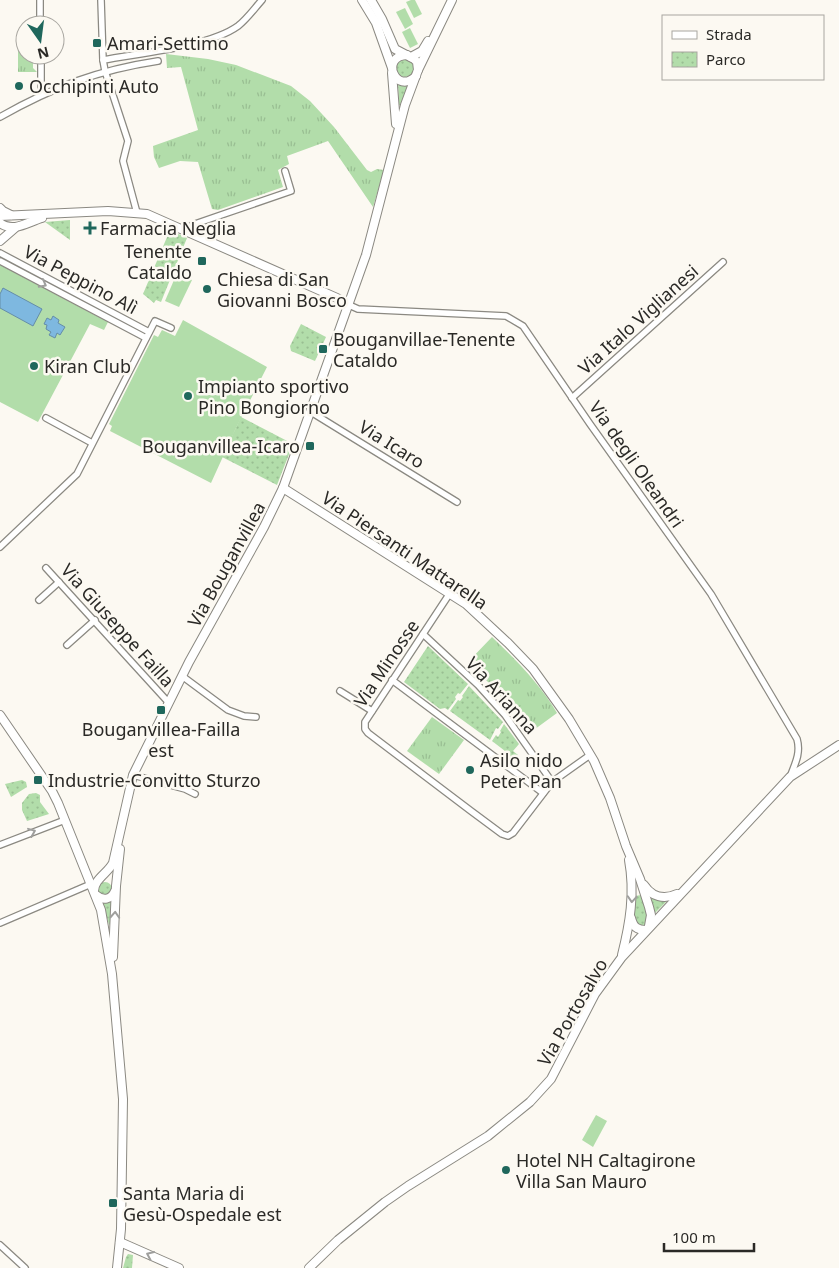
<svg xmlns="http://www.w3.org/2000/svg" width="839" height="1268" font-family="'Noto Sans',sans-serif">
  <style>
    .grass { fill: url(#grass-tufts) }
    .park { fill: url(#park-dots) }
    .pitch { fill: #b2ddaa }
    .water { fill: #7eb8e0; stroke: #658da8 }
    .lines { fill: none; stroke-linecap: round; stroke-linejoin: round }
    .street-casing { stroke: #8b8982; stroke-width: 8 }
    .secondary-casing { stroke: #8b8982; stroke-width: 10 }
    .street { stroke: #fff; stroke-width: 5.5 }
    .secondary { stroke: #fff; stroke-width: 8 }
    .oneway { stroke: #9f9f9d }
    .poi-dot { fill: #1f675c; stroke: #fcf9f2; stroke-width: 2 }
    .labels { text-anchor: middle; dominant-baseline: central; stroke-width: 5; stroke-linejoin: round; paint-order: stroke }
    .poi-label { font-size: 18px; fill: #2a2926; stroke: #fcf9f2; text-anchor: start }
    .street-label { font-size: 18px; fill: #2a2926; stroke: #fcf9f2 }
  </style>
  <defs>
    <pattern id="grass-tufts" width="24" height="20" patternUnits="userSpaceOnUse" patternTransform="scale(1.25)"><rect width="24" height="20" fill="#b2ddaa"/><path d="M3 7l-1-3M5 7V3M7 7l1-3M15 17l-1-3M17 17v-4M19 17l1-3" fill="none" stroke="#99be92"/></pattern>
    <pattern id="park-dots" width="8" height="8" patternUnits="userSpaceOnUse" patternTransform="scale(1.25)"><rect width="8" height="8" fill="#b2ddaa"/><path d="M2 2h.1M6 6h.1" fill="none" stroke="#99be92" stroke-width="1.8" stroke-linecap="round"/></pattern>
  </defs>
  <rect width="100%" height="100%" fill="#fcf9f2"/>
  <g class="grass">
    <path d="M18 42H25V55H33V68L37 72H18Z"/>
    <path d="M166 54 208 59 236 65 291 86 310 101 334 127 367 170 371 172 377 169 384 170 373 207 328 141 287 156 289 164 278 170 283 187 218 210 212 209 198 162 180 161 159 168 154 157 153 146 198 130 181 67 167 68Z"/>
    <path d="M492 637C516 660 540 684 557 713L531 732 490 684 468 662Z"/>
    <path d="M432 717 464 740 439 774 407 751Z"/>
  </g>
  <g class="park">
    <circle cx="405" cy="68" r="9"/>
    <path d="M398 83 405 85 409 84 400 105H399Z"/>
    <path d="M70 220V240L45 222Z"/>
    <path d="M170 230 187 238 161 302 156 300 154 303 143 294Z"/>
    <path d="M301 324 326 337 315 361 291 351 290 346Z"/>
    <path d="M241 417 293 444 277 485 222 457Z"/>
    <path d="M428 646 468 684 460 694 458 693 455 697 456 699 448 710 445 708 440 709 404 682Z"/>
    <path d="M469 686 503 722 498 729 496 728 490 740 450 711 458 700 460 701 463 697 462 696Z"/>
    <path d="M504 724 519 744 513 751 518 755 512 762 506 758 505 751 492 741 496 735 498 737 501 732 500 731Z"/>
    <path d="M22 780 26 782 27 787 11 797 5 784Z"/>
    <path d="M36 793 40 795V802L49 814 27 821 22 810V803L29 794Z"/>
    <circle cx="105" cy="889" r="7"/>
    <path d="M647 894 668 900 654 914Z"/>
    <path d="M641 895 643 896 648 912 647 924 643 926H637L634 917 635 896Z"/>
    <path d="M111 902 110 924 109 925 103 903Z"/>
    <path d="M128 1254 133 1255 132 1268H123L126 1257Z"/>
  </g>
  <g class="pitch">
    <path d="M411 0H415L422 14 414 18 406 2Z"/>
    <path d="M405 8 413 24 405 29 396 12Z"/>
    <path d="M410 28 418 44 410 48 402 32Z"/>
    <path d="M0 265 108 322 104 330 90 324 38 422 0 402Z"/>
    <path d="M177 273 192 280 179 307 165 301Z"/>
    <path d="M183 320 267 367 236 428 211 483 110 431 112 426 109 424 154 335 158 337 162 330 175 336Z"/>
    <path d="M596 1115 607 1121 593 1147 582 1140Z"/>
  </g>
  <g class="water">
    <path d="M3 288 42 309 33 326 0 308V294Z"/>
    <path d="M53 316 59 320 58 323 65 327 60 335 57 333 55 338 49 335 51 332 46 329 47 325 44 324 47 318 51 320Z"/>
  </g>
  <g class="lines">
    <g class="street-casing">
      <g id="street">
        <path d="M40 0V25"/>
        <path d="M101 0 103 60 105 71 128 141 123 161 137 213"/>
        <path d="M41 55V94"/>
        <path d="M103 60C139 53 209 47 238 26 247 19 254 9 262 0"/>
        <path d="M0 117C53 87 98 70 158 61"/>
        <path d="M186 231 192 225 291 191 285 171"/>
        <path d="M0 253 149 332"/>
        <path d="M0 261 146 338"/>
        <path d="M349 305 358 309 506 316 523 326 590 424 711 594 797 739C801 753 795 764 790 777"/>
        <path d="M572 398 723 262"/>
        <path d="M311 412 457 502"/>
        <path d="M46 418 92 443"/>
        <path d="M0 547 77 474 155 321 171 328"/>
        <path d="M46 568 169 703"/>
        <path d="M450 593 365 722V729L368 733 471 811 502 834 508 836 513 833 552 782 590 755"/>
        <path d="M39 600 59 582"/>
        <path d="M423 634 478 685 505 715 552 782"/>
        <path d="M67 645 95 620"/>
        <path d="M182 676 228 710 244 716 256 717"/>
        <path d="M392 680 543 793"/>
        <path d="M340 691 372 711"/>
        <path d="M133 775 185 789 195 794"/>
        <path d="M0 845 65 820"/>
        <path d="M0 923 91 884"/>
        <path d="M0 1245 25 1268"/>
      </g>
    </g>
    <g class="secondary-casing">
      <g id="secondary">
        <path d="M362 0 376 23 392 68"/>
        <path d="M407 55C379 56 396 96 416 76"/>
        <path d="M411 57 422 51 428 41"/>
        <path d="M418 70 452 0"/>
        <path d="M392 73 396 124"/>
        <path d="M0 208 3 211 11 215"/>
        <path d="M0 216 108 211 147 214 337 298 349 305"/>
        <path d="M0 223C13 233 28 222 42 218"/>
        <path d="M0 241 15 228"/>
        <path d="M283 488 466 604 508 643 533 669 569 719 594 761 610 798 626 846 640 879 649 907 651 915 649 926"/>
        <path d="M0 715 52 791 58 803 101 910 112 974 123 1099 121 1229 117 1268"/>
        <path d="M644 885C652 897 664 900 677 894"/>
        <path d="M94 891C94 879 108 873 113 863L133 775 189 662 264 527 283 488 366 255 405 105 418 70 417 62 414 59 395 49 382 19 371 0"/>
        <path d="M96 895C103 901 111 900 115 891"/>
        <path d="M631 918C633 926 636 930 646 930"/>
        <path d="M622 955C630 923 635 893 629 860"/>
        <path d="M113 957 116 886 120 849"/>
        <path d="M120 1242 179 1268"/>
        <path d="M309 1268 338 1240 385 1202 408 1186 488 1136 530 1102 551 1079 595 994 622 957 790 777 839 745"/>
      </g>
    </g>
    <use href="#street" class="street"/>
    <use href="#secondary" class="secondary"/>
  </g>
  <defs><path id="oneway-chevron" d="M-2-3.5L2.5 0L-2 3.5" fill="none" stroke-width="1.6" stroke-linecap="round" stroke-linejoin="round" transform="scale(1.25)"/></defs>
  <g class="oneway">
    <use href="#oneway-chevron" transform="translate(43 284) rotate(28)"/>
    <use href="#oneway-chevron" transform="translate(32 832) rotate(-22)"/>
    <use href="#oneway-chevron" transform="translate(632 899) rotate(94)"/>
    <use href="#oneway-chevron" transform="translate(115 915) rotate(-87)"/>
    <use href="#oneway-chevron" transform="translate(150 1255) rotate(-156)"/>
  </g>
  <g class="poi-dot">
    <rect x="92" y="38" width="10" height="10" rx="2.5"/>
    <circle cx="19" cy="86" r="5"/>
    <path d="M87.5 220.5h5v5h5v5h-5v5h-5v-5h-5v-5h5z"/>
    <rect x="197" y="256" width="10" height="10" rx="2.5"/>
    <circle cx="207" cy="289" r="5"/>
    <rect x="318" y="344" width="10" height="10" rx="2.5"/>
    <circle cx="34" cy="366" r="5"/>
    <circle cx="188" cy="396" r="5"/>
    <rect x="305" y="441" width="10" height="10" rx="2.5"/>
    <rect x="156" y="705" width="10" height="10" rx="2.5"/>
    <circle cx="470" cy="770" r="5"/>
    <rect x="33" y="775" width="10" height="10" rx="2.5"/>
    <circle cx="506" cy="1170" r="5"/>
    <rect x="108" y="1198" width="10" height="10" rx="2.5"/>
  </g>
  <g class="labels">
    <g class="poi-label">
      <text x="107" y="43">Amari-Settimo</text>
      <text x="29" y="86">Occhipinti Auto</text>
      <text x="100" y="228">Farmacia Neglia</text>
      <text x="192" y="251" text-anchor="end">Tenente<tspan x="192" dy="21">Cataldo</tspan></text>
      <text x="217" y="279">Chiesa di San<tspan x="217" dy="21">Giovanni Bosco</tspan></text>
      <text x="333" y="339">Bouganvillae-Tenente<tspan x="333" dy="21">Cataldo</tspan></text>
      <text x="44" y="366">Kiran Club</text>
      <text x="198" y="386">Impianto sportivo<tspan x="198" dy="21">Pino Bongiorno</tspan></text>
      <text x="300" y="446" text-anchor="end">Bouganvillea-Icaro</text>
      <text x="161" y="729" text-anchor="middle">Bouganvillea-Failla<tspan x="161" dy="21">est</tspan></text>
      <text x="480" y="760">Asilo nido<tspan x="480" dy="21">Peter Pan</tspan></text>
      <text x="48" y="780">Industrie-Convitto Sturzo</text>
      <text x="516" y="1160">Hotel NH Caltagirone<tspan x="516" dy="21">Villa San Mauro</tspan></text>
      <text x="123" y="1193">Santa Maria di<tspan x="123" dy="21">Gesù-Ospedale est</tspan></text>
    </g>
    <g class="street-label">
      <text transform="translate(81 279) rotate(28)">Via Peppino Alì</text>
      <text transform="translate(638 319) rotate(-42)">Via Italo Viglianesi</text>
      <text transform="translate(392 444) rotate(32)">Via Icaro</text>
      <text transform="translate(637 464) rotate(55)">Via degli Oleandri</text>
      <text transform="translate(405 550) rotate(34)">Via Piersanti Mattarella</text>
      <text transform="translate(226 564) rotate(-61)">Via Bouganvillea</text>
      <text transform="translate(118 625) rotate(48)">Via Giuseppe Failla</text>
      <text transform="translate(386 663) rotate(-56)">Via Minosse</text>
      <text transform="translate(502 695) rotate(48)">Via Arianna</text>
      <text transform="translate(572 1012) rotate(-60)">Via Portosalvo</text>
    </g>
  </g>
  <rect x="662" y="15" width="162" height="65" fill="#fcf9f2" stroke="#a8a6a0"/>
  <rect x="672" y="31" width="25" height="8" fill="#ffffff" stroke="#a8a6a0"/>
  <text x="706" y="40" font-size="15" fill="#2a2926">Strada</text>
  <rect x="672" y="52" width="25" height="15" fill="url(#park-dots)" stroke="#a8a6a0"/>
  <text x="706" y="65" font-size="15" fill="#2a2926">Parco</text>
  <g transform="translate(40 40) rotate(166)"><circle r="24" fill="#fcf9f2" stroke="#a8a6a0"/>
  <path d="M0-4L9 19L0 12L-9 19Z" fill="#1f675c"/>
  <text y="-8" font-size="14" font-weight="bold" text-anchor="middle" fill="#2a2926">N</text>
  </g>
  <path d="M664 1243v8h90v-8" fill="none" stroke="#2a2926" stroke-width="2.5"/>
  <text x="672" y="1243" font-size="15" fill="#2a2926" stroke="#fcf9f2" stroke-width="4" paint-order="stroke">100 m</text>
</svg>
